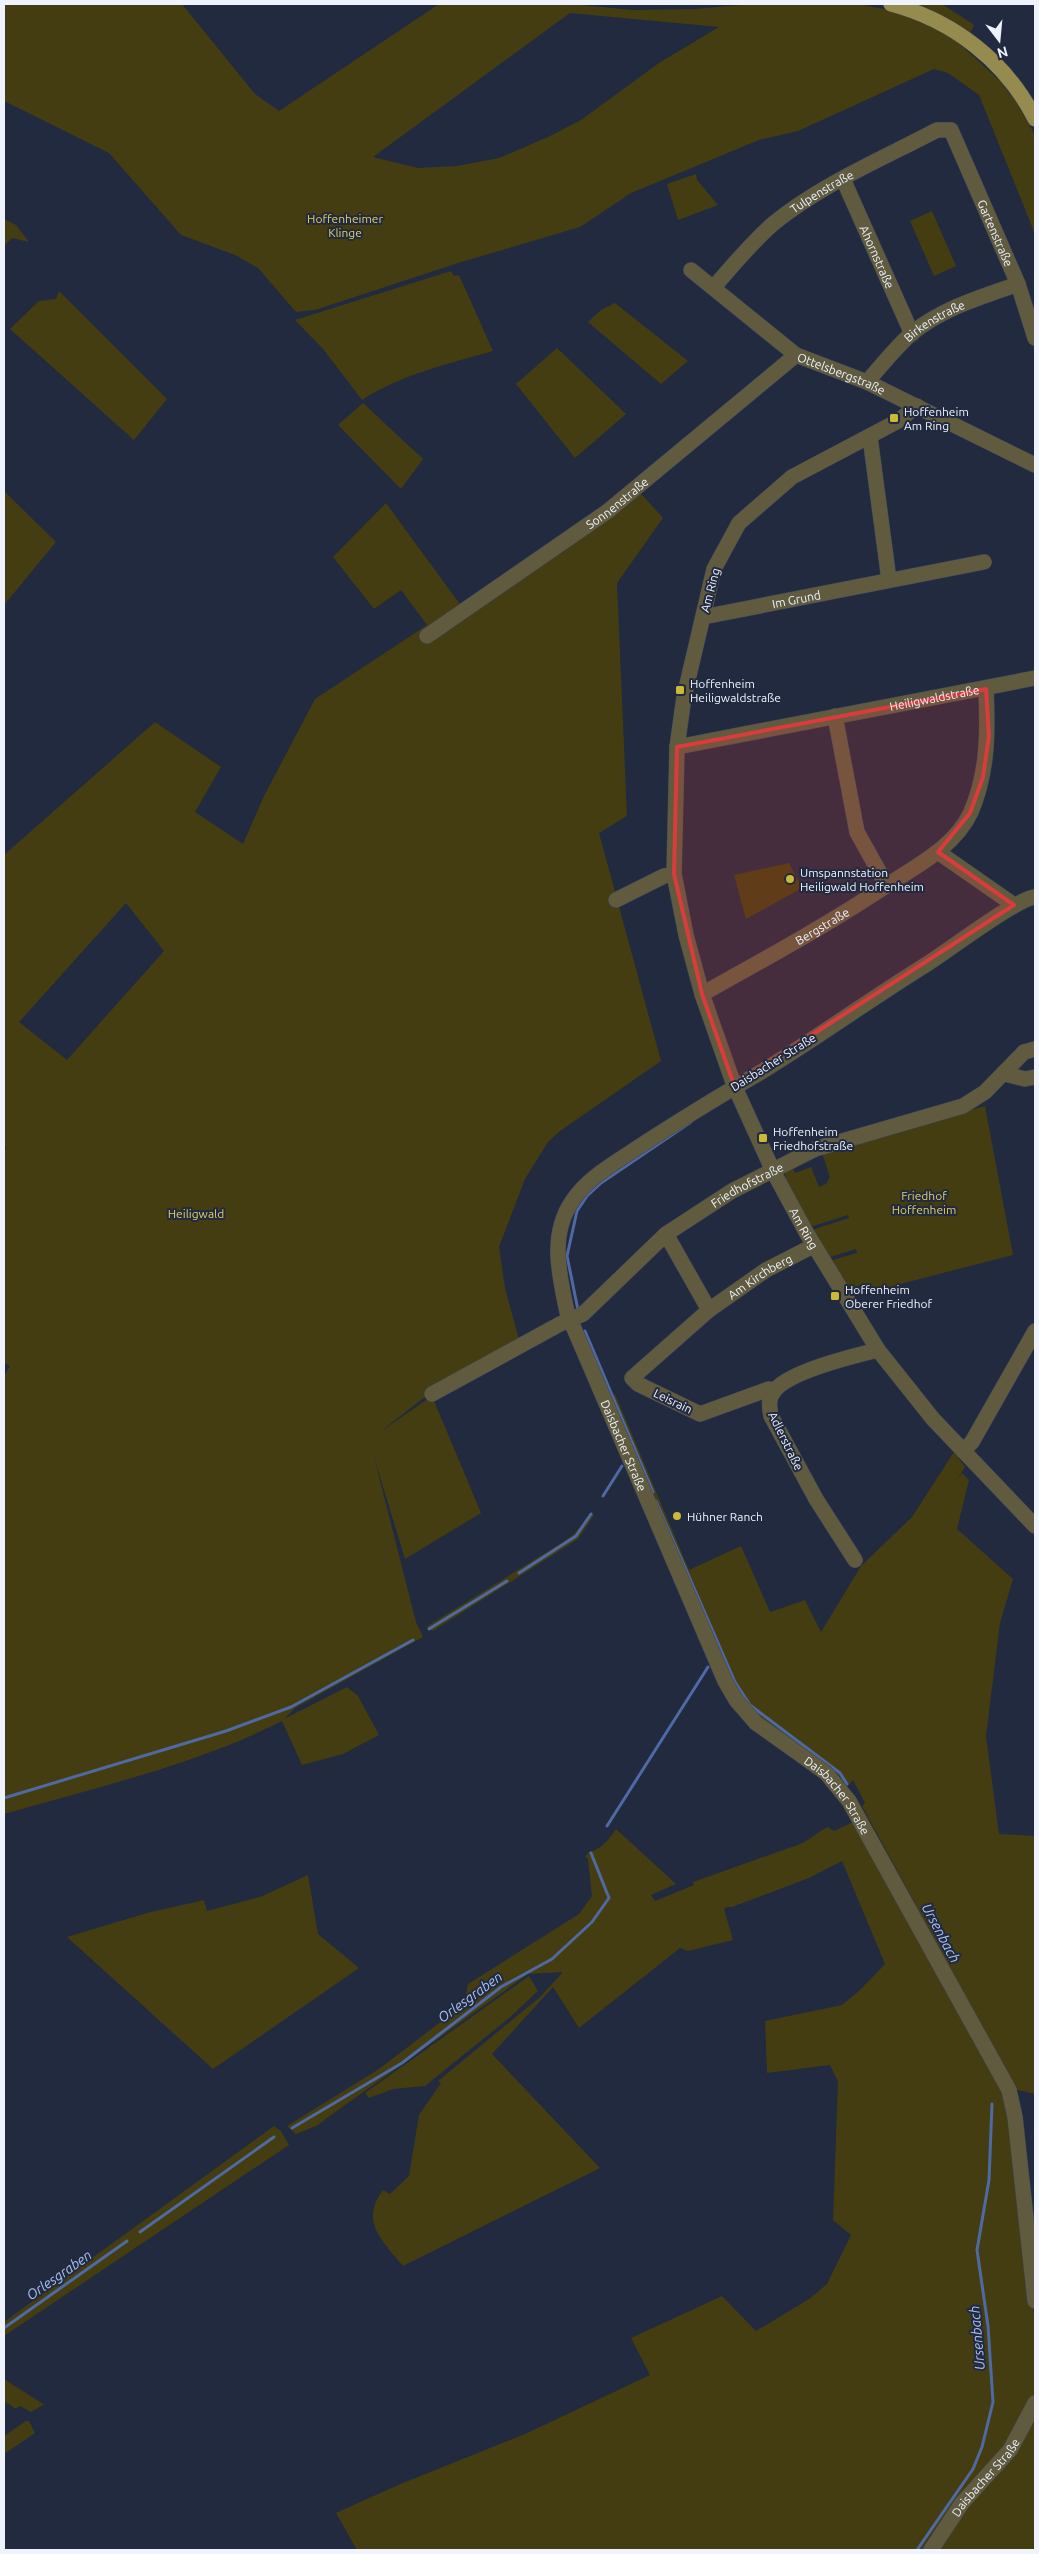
<svg xmlns="http://www.w3.org/2000/svg" width="1039" height="2554" font-family="Ubuntu,sans-serif">
  <style>
    .green { fill: #443d11; fill-rule: evenodd }
    .lines { fill: none; stroke-linecap: round; stroke-linejoin: round }
    .stream { stroke: #4f69a3; stroke-width: 3 }
    .minor-casing { stroke: #3e465a; stroke-width: 16 }
    .major-casing { stroke: #3e465a; stroke-width: 16 }
    .minor { stroke: #605b3f; stroke-width: 15 }
    .major { stroke: #958b4e; stroke-width: 15 }
    .marked { fill: #d83c3d; fill-opacity: 0.2; stroke: #d83c3d; stroke-width: 4; stroke-linejoin: round }
    .poi-dot { fill: #cdb938; stroke: #212a3f; stroke-width: 2 }
    .labels { text-anchor: middle; dominant-baseline: central; stroke-width: 4; stroke-linejoin: round; paint-order: stroke }
    .street-label { font-size: 12px; fill: #eef3fe; stroke: #212a3f }
    .park-label { font-size: 12px; fill: #e0ce65; stroke: #212a3f }
    .poi-label { font-size: 12px; fill: #eef3fe; stroke: #212a3f; text-anchor: start }
    .water-label { font-size: 14px; font-style: italic; fill: #aac1f4; stroke: #212a3f }
  </style>
  <rect width="100%" height="100%" fill="#212a3f"/>
  <g class="green">
    <path d="M4 4H182L255 94 279 111 439 4H571L633 10 695 9 753 4H858L904 13 950 35 1000 81 1017 103 1035 135V234L979 95 948 73 934 69 798 131 759 140 631 193 580 227 458 263 315 310 296 312 258 268 235 255 181 235 109 153 4 101ZM570 13 719 27 659 63 581 120 548 137 499 158 457 166 418 168 373 157Z"/>
    <path d="M917 4H942L974 25 969 35 930 9Z"/>
    <path d="M696 174 697 180 718 205 678 220 667 184Z"/>
    <path d="M932 211 956 266 934 276 910 221Z"/>
    <path d="M4 219 16 225 29 242 12 238 4 246Z"/>
    <path d="M451 271 454 276 459 275 493 351C448 364 402 374 362 400L324 350 295 320Z"/>
    <path d="M59 291 167 399 134 440 10 329 39 301 56 299Z"/>
    <path d="M615 303 688 361 661 384 588 322 601 310Z"/>
    <path d="M557 348 626 414 575 458 516 384Z"/>
    <path d="M363 403 423 459 401 489 338 425Z"/>
    <path d="M637 489 663 518 617 583 627 816 599 833 661 1061 560 1131 548 1142 525 1179 499 1247 505 1288 520 1343 431 1392 380 1432 432 1396 481 1513 405 1559 374 1457 416 1622 423 1637 295 1708 284 1719 347 1687 358 1696 379 1735 343 1754 302 1765 282 1721C195 1765 98 1787 4 1814V1376L10 1366 4 1363V1153L6 1147 4 1145V855L155 722 221 767 195 812 243 844 264 796 315 699 427 625 401 590 374 609 333 557 386 503 462 607ZM126 903 164 951 67 1060 19 1022Z"/>
    <path d="M4 491 56 542 4 605Z"/>
    <path d="M789 863 802 888 746 919 734 875Z"/>
    <path d="M985 1106 1013 1255 869 1292 866 1284 848 1289 829 1261 857 1253 856 1249 827 1258 812 1230 849 1218 848 1215 810 1227 786 1181 785 1173 792 1166 795 1173 811 1167 819 1187 826 1184 830 1177 822 1153Z"/>
    <path d="M615 1394 689 1570 741 1546 770 1612 805 1600 821 1632 861 1566 912 1517 954 1452 965 1467 956 1481 962 1473 969 1480 957 1529 1013 1579 1000 1623 986 1736 999 1834 1035 1836V2094L1014 2089 1007 2073 862 1806 865 1803 853 1780 846 1788 775 1733 737 1696 610 1397Z"/>
    <path d="M591 1513 594 1515 578 1539 433 1631 426 1627 563 1542 574 1534Z"/>
    <path d="M855 1821 1006 2092 1028 2249 1035 2328V2394L1026 2418 928 2550H357L336 2513 398 2485 525 2434 650 2375 631 2338 722 2296 756 2331 809 2299 827 2284 851 2235 833 2220 838 2082 830 2065 767 2073 765 2021 842 2005 860 1990 885 1964 842 1861 809 1878 732 1907H727L724 1909 733 1940 688 1951 680 1948 579 2028 553 1987 492 2054 600 2168 403 2266C383 2241 359 2222 383 2190L390 2194 409 2176 419 2115 441 2083 438 2081 540 1997 563 1972 528 1974 316 2126 296 2134 287 2126 379 2069 464 2004 468 1984 579 1914 592 1896 588 1859 585 1857 589 1852C602 1849 609 1839 616 1829L676 1884 651 1895 655 1901 694 1885 693 1882 803 1843 827 1827 834 1831Z"/>
    <path d="M308 1875 318 1934 359 1968 213 2069 67 1937 147 1913 204 1900 207 1911 260 1897Z"/>
    <path d="M529 1976 538 1991 509 2018 425 2086 393 2089 369 2098 365 2093Z"/>
    <path d="M274 2126 281 2131 289 2145 4 2336V2322Z"/>
    <path d="M4 2379 43 2404V2405L31 2412 20 2406 16 2409 4 2401Z"/>
    <path d="M1035 2408V2550H934Z"/>
    <path d="M26 2421H29L35 2433 4 2454V2436Z"/>
  </g>
  <g class="lines">
    <g class="stream">
      <path d="M578 1310 567 1256 577 1211 587 1196 601 1183 691 1122"/>
      <path d="M585 1331 653 1492"/>
      <path d="M603 1496 622 1466"/>
      <path d="M656 1501 735 1682 750 1705 840 1773 847 1784"/>
      <path d="M519 1573 576 1536 591 1514"/>
      <path d="M429 1629 507 1581"/>
      <path d="M4 1798 226 1731 291 1707 413 1640"/>
      <path d="M607 1826 708 1667"/>
      <path d="M292 2128 402 2063 501 1987 552 1959 592 1922 609 1898 591 1853"/>
      <path d="M140 2232 274 2137"/>
      <path d="M4 2328 127 2241"/>
      <path d="M917 2550 973 2469 982 2447 993 2402 988 2326 977 2250 989 2180 992 2104"/>
    </g>
    <g class="minor-casing">
      <g id="minor">
        <path id="s1" d="M843 179 912 334"/>
        <path id="s2" d="M691 270 796 355 867 382 1035 465"/>
        <path id="s3" d="M714 287C733 265 752 242 774 223 822 184 882 159 937 130H951L1018 284 1035 338"/>
        <path id="s4" d="M867 382C881 366 896 347 912 333 943 308 981 297 1018 284"/>
        <path id="s5" d="M917 406 898 421 792 477 739 523 714 569 684 697 677 747 674 874 686 935 702 994 734 1085 773 1171 806 1232 878 1350 933 1419 1035 1526"/>
        <path d="M870 437 889 580"/>
        <path id="s6" d="M703 617 984 562"/>
        <path id="s7" d="M427 636 608 511 796 355"/>
        <path d="M835 716 857 832 887 886"/>
        <path id="s8" d="M677 747 1035 678"/>
        <path d="M938 852 1014 905"/>
        <path id="s9" d="M1035 897C1017 898 948 951 927 964 869 1000 814 1040 756 1075 714 1099 674 1124 634 1150 612 1165 588 1178 573 1200 549 1234 559 1274 567 1312L725 1681 736 1700 756 1723 826 1773 849 1801 1009 2090 1015 2117 1035 2301"/>
        <path d="M616 900 664 876 674 874"/>
        <path id="s10" d="M702 994C765 959 827 925 886 886 916 866 955 847 971 812 988 772 988 732 986 689"/>
        <path d="M1005 1074 1025 1079 1035 1077"/>
        <path d="M666 1234 709 1310"/>
        <path id="s11" d="M774 1391 769 1389 700 1414 638 1384 632 1378 709 1310 766 1270 813 1246"/>
        <path id="s12" d="M432 1394 560 1324 583 1314 666 1234 732 1191 815 1149 963 1106 985 1092 1024 1052 1035 1049"/>
        <path d="M963 1451 972 1442 1035 1331"/>
        <path d="M855 1560 816 1499 771 1416C769 1406 768 1398 775 1390 791 1371 853 1356 878 1350"/>
        <path id="s13" d="M931 2550 962 2503 1010 2450 1035 2403"/>
      </g>
    </g>
    <g class="major-casing">
      <path id="major" d="M891 4C952 20 1006 61 1035 119"/>
    </g>
    <use href="#minor" class="minor"/>
    <use href="#major" class="major"/>
  </g>
  <path class="marked" d="M986 689 989 736 983 777 970 813 938 852 1014 905 734 1085 702 994 674 874 677 747Z"/>
  <g class="poi-dot">
    <rect x="889" y="413" width="10" height="10" rx="2.5"/>
    <rect x="675" y="685" width="10" height="10" rx="2.5"/>
    <circle cx="790" cy="879" r="5"/>
    <rect x="758" y="1133" width="10" height="10" rx="2.5"/>
    <rect x="830" y="1291" width="10" height="10" rx="2.5"/>
    <circle cx="677" cy="1516" r="5"/>
  </g>
  <g class="labels">
    <g class="street-label">
      <text stroke="none"><textPath href="#s3" startOffset="145">Tulpenstraße</textPath></text>
      <text stroke="none"><textPath href="#s3" startOffset="402">Gartenstraße</textPath></text>
      <text stroke="none"><textPath href="#s1" startOffset="85">Ahornstraße</textPath></text>
      <text stroke="none"><textPath href="#s4" startOffset="92">Birkenstraße</textPath></text>
      <text stroke="none"><textPath href="#s2" startOffset="184">Ottelsbergstraße</textPath></text>
      <text stroke="none"><textPath href="#s7" startOffset="232">Sonnenstraße</textPath></text>
      <text transform="translate(710 590) rotate(-75)">Am Ring</text>
      <text stroke="none"><textPath href="#s6" startOffset="95">Im Grund</textPath></text>
      <text stroke="none"><textPath href="#s8" startOffset="262">Heiligwaldstraße</textPath></text>
      <text stroke="none"><textPath href="#s10" startOffset="138">Bergstraße</textPath></text>
      <text transform="translate(773 1062) rotate(-32)">Daisbacher Straße</text>
      <text stroke="none"><textPath href="#s12" startOffset="381">Friedhofstraße</textPath></text>
      <text stroke="none"><textPath href="#s5" startOffset="955">Am Ring</textPath></text>
      <text stroke="none"><textPath href="#s11" startOffset="320">Am Kirchberg</textPath></text>
      <text transform="translate(673 1401) rotate(26)">Leisrain</text>
      <text transform="translate(786 1441) rotate(64)">Adlerstraße</text>
      <text stroke="none"><textPath href="#s9" startOffset="815">Daisbacher Straße</textPath></text>
      <text stroke="none"><textPath href="#s9" startOffset="1234">Daisbacher Straße</textPath></text>
      <text stroke="none"><textPath href="#s13" startOffset="91">Daisbacher Straße</textPath></text>
    </g>
    <g class="park-label">
      <text x="345" y="218">Hoffenheimer<tspan x="345" dy="14">Klinge</tspan></text>
      <text x="924" y="1195">Friedhof<tspan x="924" dy="14">Hoffenheim</tspan></text>
      <text x="196" y="1213">Heiligwald</text>
    </g>
    <g class="poi-label">
      <text x="904" y="411">Hoffenheim<tspan x="904" dy="14">Am Ring</tspan></text>
      <text x="690" y="683">Hoffenheim<tspan x="690" dy="14">Heiligwaldstraße</tspan></text>
      <text x="800" y="872">Umspannstation<tspan x="800" dy="14">Heiligwald Hoffenheim</tspan></text>
      <text x="773" y="1131">Hoffenheim<tspan x="773" dy="14">Friedhofstraße</tspan></text>
      <text x="845" y="1289">Hoffenheim<tspan x="845" dy="14">Oberer Friedhof</tspan></text>
      <text x="687" y="1516">Hühner Ranch</text>
    </g>
    <g class="water-label">
      <text transform="translate(941 1933) rotate(62)">Ursenbach</text>
      <text transform="translate(470 1997) rotate(-36)">Orlesgraben</text>
      <text transform="translate(59 2275) rotate(-35)">Orlesgraben</text>
      <text transform="translate(977 2338) rotate(-95)">Ursenbach</text>
    </g>
  </g>
  <rect width="1039" height="2554" fill="none" stroke="#eef3fe" stroke-width="10"/>
  <g transform="translate(999 40) rotate(164)" stroke="#212a3f" stroke-width="4" paint-order="stroke">
  <path d="M0-4L9 19L0 12L-9 19Z" fill="#eef3fe"/>
  <text y="-8" font-size="14" font-weight="bold" text-anchor="middle" fill="#eef3fe">N</text>
  </g>
</svg>
